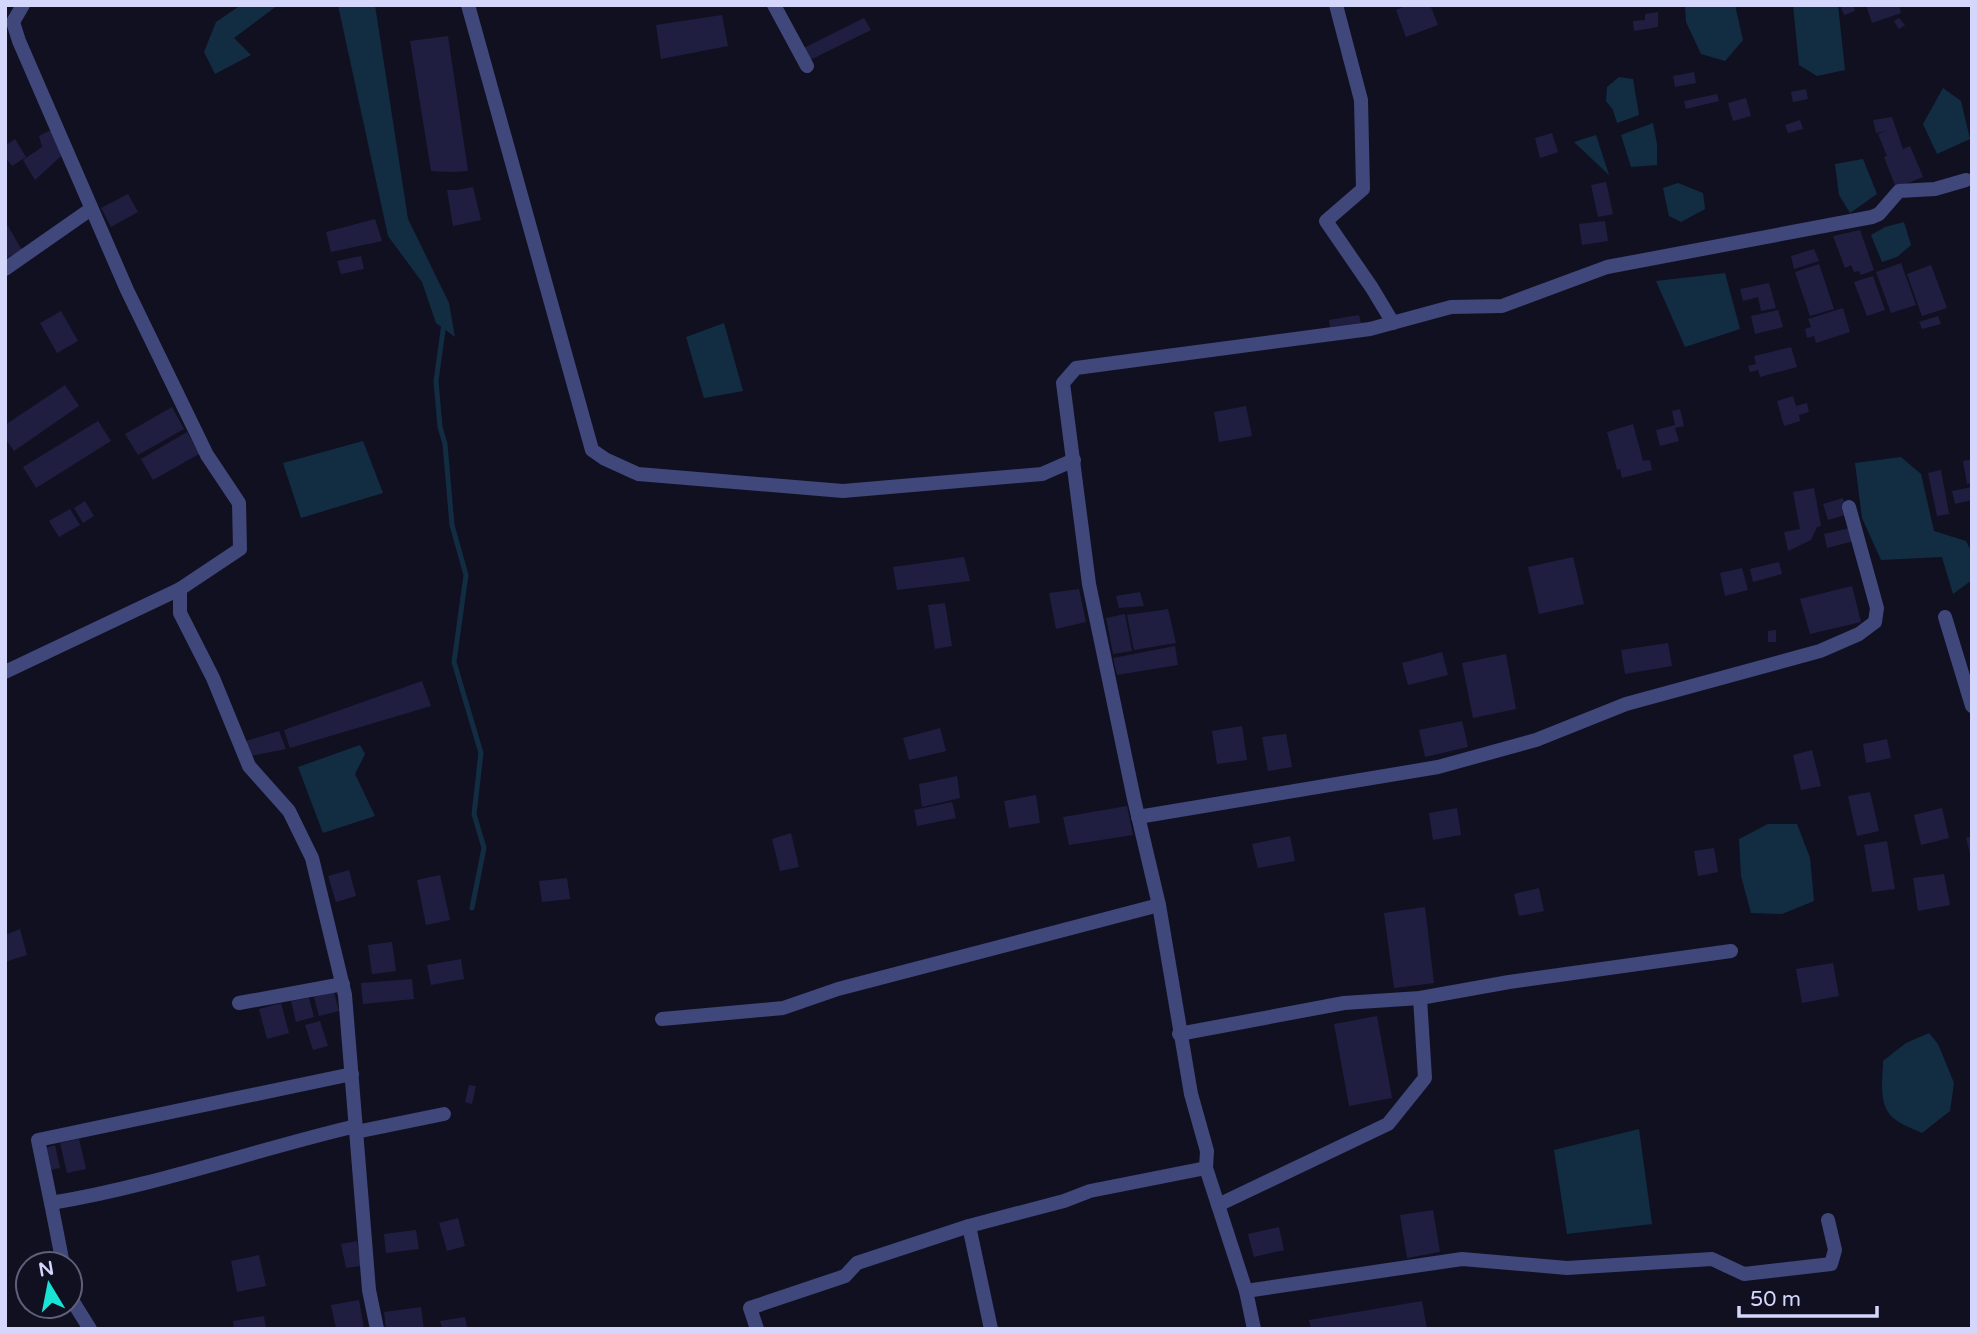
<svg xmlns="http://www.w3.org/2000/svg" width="1977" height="1334" font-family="'Varela Round',sans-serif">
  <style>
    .water { fill: #122d42 }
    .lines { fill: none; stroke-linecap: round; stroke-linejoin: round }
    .stream { stroke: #122d42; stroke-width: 5 }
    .building { fill: #1f1e40 }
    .minor { stroke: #3f477b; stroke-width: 14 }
  </style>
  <rect width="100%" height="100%" fill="#101021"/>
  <g class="water">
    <path d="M241 5H278L234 38 251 55 215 74 204 52 216 22Z"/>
    <path d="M338 5H375L408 219 449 303 455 337 436 323 422 282 388 236Z"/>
    <path d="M1685 5H1735L1743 40 1725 61 1701 54 1686 22Z"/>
    <path d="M1793 5H1838L1845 70 1817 76 1799 65Z"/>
    <path d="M1619 77 1633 79 1639 115 1617 123 1613 110 1606 101 1607 87Z"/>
    <path d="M1943 88 1961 101 1970 139 1937 154 1923 124Z"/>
    <path d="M1653 123 1657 144V165L1631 167 1621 135Z"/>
    <path d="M1596 135 1609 175 1574 142Z"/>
    <path d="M1863 159 1877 194 1850 213 1839 195 1835 164Z"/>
    <path d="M1678 183 1703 193 1705 209 1681 222 1669 216 1663 188Z"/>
    <path d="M1904 222 1911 245 1897 257 1882 262 1871 235 1885 227Z"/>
    <path d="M1725 273 1740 329 1685 347 1656 281Z"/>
    <path d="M724 323 743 391 704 398 686 337Z"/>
    <path d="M363 441 383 493 301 518 283 463Z"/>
    <path d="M1901 457 1921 474 1934 531 1966 541 1972 553V580L1953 594 1942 557 1881 560 1862 518 1855 463Z"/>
    <path d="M360 745 365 754 355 774 375 816 323 833 298 767Z"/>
    <path d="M1768 824H1797L1810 858 1814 901 1782 914 1751 913 1741 876 1739 839Z"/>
    <path d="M1929 1033 1938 1044 1954 1083 1950 1111 1922 1133C1911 1128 1894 1122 1888 1112 1879 1098 1883 1075 1883 1061L1906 1043Z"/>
    <path d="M1639 1129 1652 1224 1567 1234 1554 1150Z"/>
  </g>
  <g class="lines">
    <path class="stream" d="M444 323 436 381 440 427 445 444 452 525 466 575 454 662 481 753 474 814 484 848 472 908"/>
  </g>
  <g class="building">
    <path d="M1408 5H1430L1438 25 1406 37 1396 10Z"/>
    <path d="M1840 5H1853L1855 11 1844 15Z"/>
    <path d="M1866 5H1899L1901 13 1872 23Z"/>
    <path d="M1658 12V27L1634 31 1633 21 1645 20V14Z"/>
    <path d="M722 15 728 46 661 59 656 25Z"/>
    <path d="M864 18 871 30 810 60 804 48Z"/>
    <path d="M1899 18 1905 25 1899 29 1894 21Z"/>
    <path d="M448 36 468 171 452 172 431 171 410 41Z"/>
    <path d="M1694 72 1696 83 1675 87 1673 76Z"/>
    <path d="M1806 89 1808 99 1793 102 1791 92Z"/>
    <path d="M1717 94 1719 101 1686 109 1684 101Z"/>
    <path d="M1746 98 1751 116 1733 121 1728 103Z"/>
    <path d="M1892 117 1903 149 1910 146 1923 177 1896 188 1884 157 1887 156 1878 134 1886 131 1876 133 1873 120Z"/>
    <path d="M1800 120 1803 129 1788 133 1785 125Z"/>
    <path d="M53 129 61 156 35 180 23 160 42 147 39 136Z"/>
    <path d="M1552 133 1558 152 1540 158 1535 138Z"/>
    <path d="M15 139 26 157 12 166 5 157V146Z"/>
    <path d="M1606 182 1613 214 1598 217 1591 185Z"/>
    <path d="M473 187 481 220 453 226 447 190H457Z"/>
    <path d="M128 194 138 212 111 227 101 208Z"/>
    <path d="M375 219 382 241 331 252 326 232Z"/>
    <path d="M5 221 22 250 5 259Z"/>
    <path d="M1605 221 1608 241 1582 245 1579 224Z"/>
    <path d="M1860 230 1874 270 1861 275 1859 271 1854 272 1851 265 1845 268 1833 236Z"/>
    <path d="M1814 249 1819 261 1794 269 1791 256Z"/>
    <path d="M361 256 364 269 341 274 337 261Z"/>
    <path d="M1901 263 1916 305 1891 313 1876 272Z"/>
    <path d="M1819 264 1834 309 1810 316 1795 272Z"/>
    <path d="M1931 265 1947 308 1922 316 1907 274Z"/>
    <path d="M1873 276 1885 310 1867 316 1854 282Z"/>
    <path d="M1769 283 1776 308 1761 311 1758 297 1743 301 1740 289Z"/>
    <path d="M1843 308 1850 332 1816 343 1814 336 1807 338 1805 329 1811 327 1808 319Z"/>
    <path d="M1778 310 1783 327 1755 334 1751 316Z"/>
    <path d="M61 311 78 341 57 353 40 323Z"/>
    <path d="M1359 315 1361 323 1330 327 1329 320Z"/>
    <path d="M1938 316 1941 324 1922 329 1919 322Z"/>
    <path d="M1791 347 1797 367 1760 377 1758 370 1750 372 1748 366 1756 364 1754 356Z"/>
    <path d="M65 385 79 406 14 451 5 438V425Z"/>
    <path d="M1793 396 1796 406 1807 403 1809 412 1799 415 1800 421 1784 426 1777 401Z"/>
    <path d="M1246 406 1252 436 1219 442 1214 412Z"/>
    <path d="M172 407 184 429 138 455 125 434Z"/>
    <path d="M1680 409 1684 426 1675 428 1679 441 1660 446 1656 430 1675 425 1672 411Z"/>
    <path d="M98 421 111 441 36 488 23 467Z"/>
    <path d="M1633 424 1643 461 1650 460 1652 470 1622 478 1620 469 1617 470 1607 432Z"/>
    <path d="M187 432 199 454 153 480 141 459Z"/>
    <path d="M1972 459V483L1967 484 1963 461Z"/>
    <path d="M1941 470 1949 514 1937 516 1928 473Z"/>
    <path d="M1972 487V500L1955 504 1952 491Z"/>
    <path d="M1814 488 1821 526 1817 527 1811 540 1788 551 1784 532 1800 529 1793 492Z"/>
    <path d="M1843 498 1848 514 1828 520 1823 504Z"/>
    <path d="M85 501 94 516 83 523 74 508Z"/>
    <path d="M70 509 80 525 59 537 49 521Z"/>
    <path d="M1850 528 1854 541 1827 548 1824 534Z"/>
    <path d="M964 557 970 581 897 590 893 567Z"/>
    <path d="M1573 557 1584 604 1539 614 1528 567Z"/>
    <path d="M1779 562 1782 574 1753 582 1750 569Z"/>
    <path d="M1742 568 1748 590 1725 596 1720 573Z"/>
    <path d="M1852 586 1861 622 1810 634 1800 599Z"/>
    <path d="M1079 589 1086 622 1056 629 1049 593Z"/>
    <path d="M1140 592 1144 606 1119 608 1116 596Z"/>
    <path d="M945 603 952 646 935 649 928 605Z"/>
    <path d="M1168 609 1176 643 1134 650 1127 615Z"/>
    <path d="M1125 614 1132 651 1113 654 1106 618Z"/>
    <path d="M1776 630V642H1768V631Z"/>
    <path d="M1668 643 1672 666 1625 674 1621 650Z"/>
    <path d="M1175 646 1178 665 1117 675 1113 658Z"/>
    <path d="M1442 652 1448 675 1408 685 1402 663Z"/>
    <path d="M1506 654 1516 709 1473 718 1462 663Z"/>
    <path d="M422 681 431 706 290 748 284 730Z"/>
    <path d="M1462 721 1468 747 1425 757 1419 730Z"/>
    <path d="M1242 726 1247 760 1217 764 1212 731Z"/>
    <path d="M940 728 946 751 909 760 903 738Z"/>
    <path d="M279 731 286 749 250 756 246 741Z"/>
    <path d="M1286 734 1292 767 1268 771 1262 737Z"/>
    <path d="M1887 739 1891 758 1866 763 1863 744Z"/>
    <path d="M1812 750 1821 786 1801 790 1793 755Z"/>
    <path d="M957 776 960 798 922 807 919 784Z"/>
    <path d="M1870 792 1879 831 1857 836 1848 796Z"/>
    <path d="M1036 795 1040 823 1009 828 1004 801Z"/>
    <path d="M952 802 956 818 917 826 914 810Z"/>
    <path d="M1127 806 1133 835 1069 845 1063 817Z"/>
    <path d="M1457 808 1461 835 1433 840 1429 813Z"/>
    <path d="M1942 808 1949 838 1921 845 1914 815Z"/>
    <path d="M791 833 799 867 780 871 772 839Z"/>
    <path d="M1290 836 1295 861 1258 868 1252 844Z"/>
    <path d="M1972 836V857H1971L1966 838Z"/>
    <path d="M1887 841 1895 889 1872 892 1864 845Z"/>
    <path d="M1714 848 1718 872 1698 876 1694 851Z"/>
    <path d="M349 870 356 896 336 902 328 876Z"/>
    <path d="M1944 874 1950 905 1918 911 1913 878Z"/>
    <path d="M440 875 450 920 426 925 417 880Z"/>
    <path d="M567 878 570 899 542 902 539 881Z"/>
    <path d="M1539 888 1544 911 1519 916 1514 894Z"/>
    <path d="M1425 907 1434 983 1394 988 1384 913Z"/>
    <path d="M20 929 27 955 5 962V935Z"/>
    <path d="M392 942 396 971 372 974 368 945Z"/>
    <path d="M461 959 464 979 431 985 427 965Z"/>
    <path d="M1833 963 1839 996 1802 1003 1796 969Z"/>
    <path d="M412 979 414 999 363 1004 361 983Z"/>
    <path d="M334 992 339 1011 319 1016 314 997Z"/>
    <path d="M309 998 314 1017 296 1022 291 1001Z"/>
    <path d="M281 1003 289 1033 267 1039 259 1009Z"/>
    <path d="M1377 1016 1392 1098 1349 1106 1334 1024Z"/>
    <path d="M320 1021 328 1046 313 1050 305 1025Z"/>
    <path d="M469 1085 476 1086 472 1104 465 1102Z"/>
    <path d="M79 1139 86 1169 67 1173 60 1143Z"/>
    <path d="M55 1145 60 1168 49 1170 45 1148Z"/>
    <path d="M1433 1210 1440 1252 1407 1258 1400 1215Z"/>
    <path d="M458 1218 465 1246 447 1251 439 1223Z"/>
    <path d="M1279 1227 1284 1250 1254 1257 1248 1234Z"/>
    <path d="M416 1230 419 1249 386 1253 384 1234Z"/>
    <path d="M357 1241 361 1266 346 1268 341 1244Z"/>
    <path d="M259 1255 266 1286 237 1292 231 1261Z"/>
    <path d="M359 1300 364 1329H336L331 1305Z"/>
    <path d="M1422 1301 1427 1329H1311L1309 1320Z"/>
    <path d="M421 1307 424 1329H386L384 1312Z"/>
    <path d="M264 1316 266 1329H234L233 1321Z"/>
    <path d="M465 1317 467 1328 442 1329 440 1321Z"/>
  </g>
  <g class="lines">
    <g class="minor">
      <path d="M468 5 592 450 605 459 638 474 843 491 1042 474 1074 460"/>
      <path d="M774 5 807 66"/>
      <path d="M1336 5 1361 100 1363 189 1326 221 1372 288 1393 323"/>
      <path d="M5 269 91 209"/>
      <path d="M180 589V613L213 678 249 766 289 811 312 858 345 995 369 1290 377 1329"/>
      <path d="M1945 617 1972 706"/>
      <path d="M5 672 180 589 240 549 239 503 207 455 127 290 19 41 13 22 23 5"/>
      <path d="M1138 817 1438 767 1536 740 1626 704 1820 651 1859 634 1875 622 1877 608 1849 507"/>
      <path d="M239 1003 343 984"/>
      <path d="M662 1019 783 1008 838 989 1159 905"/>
      <path d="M1179 1034 1344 1003 1420 998 1509 982 1731 951"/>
      <path d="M356 1132 444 1114"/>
      <path d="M51 1203 38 1140 352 1074"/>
      <path d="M1218 1205 1388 1124 1425 1078 1420 998"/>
      <path d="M969 1226 991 1329"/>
      <path d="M63 1264 51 1203C155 1186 254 1150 356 1126"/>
      <path d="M1246 1291 1462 1259 1567 1268 1712 1259 1744 1274 1831 1264 1835 1250 1828 1220"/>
      <path d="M70 1297 90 1329"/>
      <path d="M757 1329 750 1308 845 1276 857 1263 969 1226 1064 1201 1090 1191 1206 1168"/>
      <path d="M1254 1329 1246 1291 1206 1168 1207 1151 1191 1094 1159 905 1134 799 1089 584 1063 383 1076 368 1370 329 1451 307 1502 306 1607 267 1872 217 1879 214 1899 191 1935 189 1966 180"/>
    </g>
  </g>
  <rect width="1977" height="1334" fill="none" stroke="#d4d6fb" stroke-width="14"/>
  <g transform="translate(49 1285) rotate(350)"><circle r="33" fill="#101021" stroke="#5e5f78" stroke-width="2"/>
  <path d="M0-5L12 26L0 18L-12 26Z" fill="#17e4d5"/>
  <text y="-10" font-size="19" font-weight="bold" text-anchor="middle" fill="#d4d6fb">N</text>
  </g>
  <path d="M1739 1306v10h138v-10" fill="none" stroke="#d4d6fb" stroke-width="3.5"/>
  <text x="1750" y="1306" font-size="21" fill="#d4d6fb" stroke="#101021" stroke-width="5" paint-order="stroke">50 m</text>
</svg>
